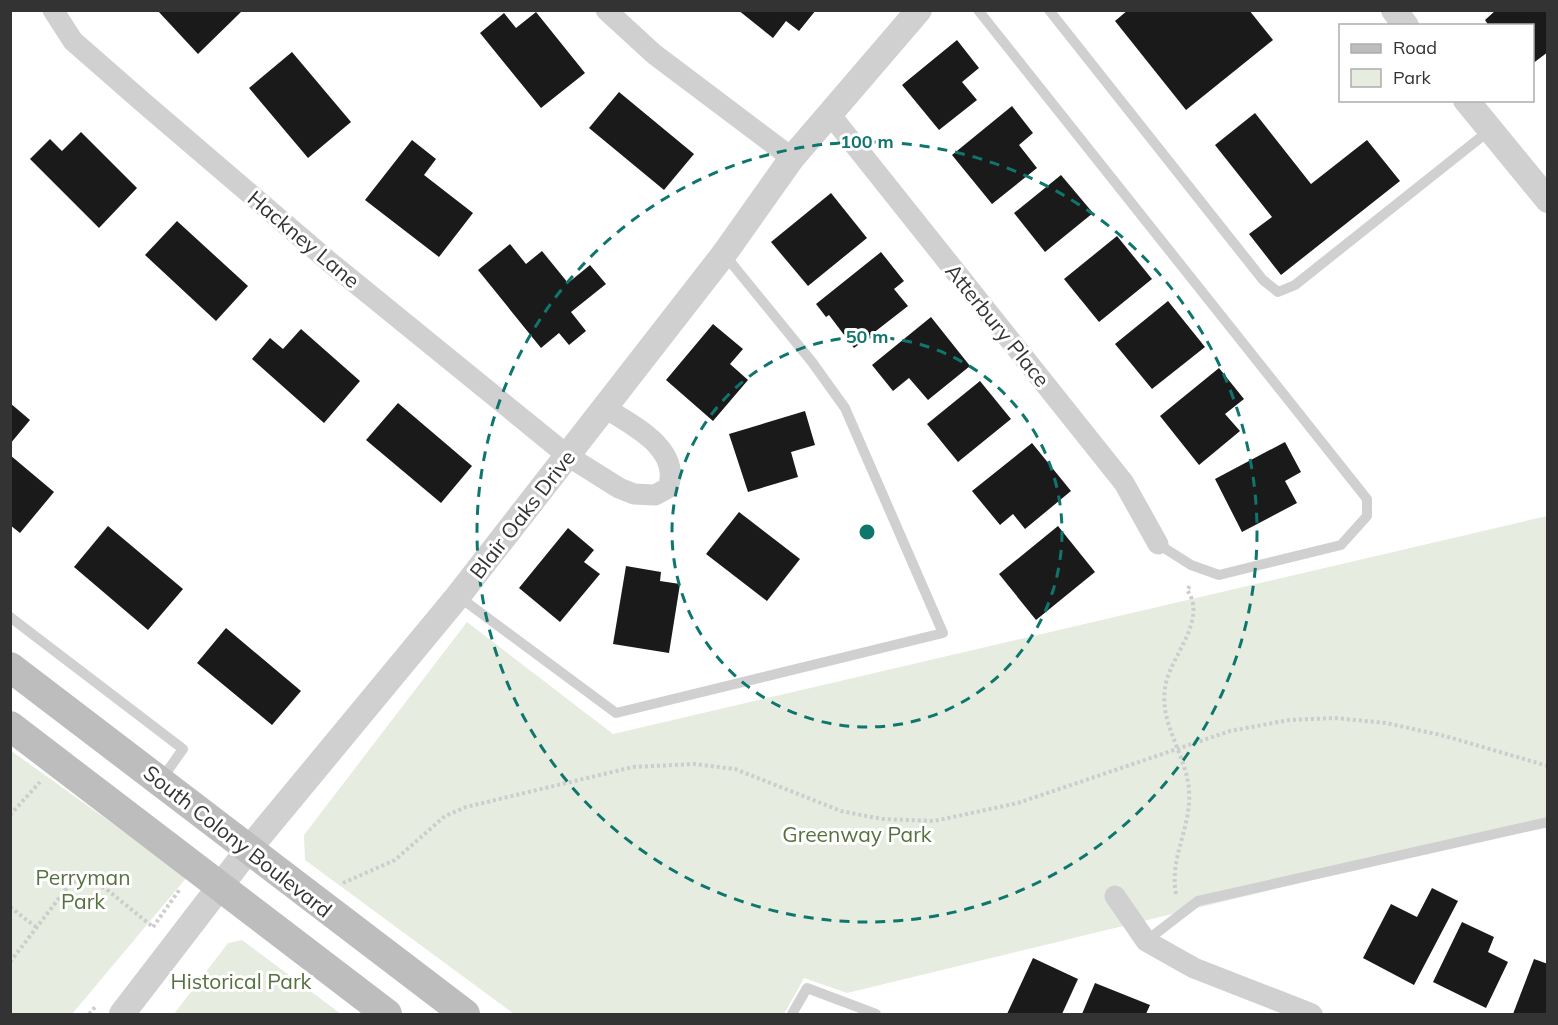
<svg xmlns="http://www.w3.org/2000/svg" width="1558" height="1025" font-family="Mulish,sans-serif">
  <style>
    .green { fill: #e6ecdf }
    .building { fill: #1a1a1a }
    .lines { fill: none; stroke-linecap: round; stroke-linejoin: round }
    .path { stroke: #cdcdcd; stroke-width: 4; stroke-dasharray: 3 3; stroke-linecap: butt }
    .service { stroke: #d0d0d0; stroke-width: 10 }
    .minor { stroke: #d0d0d0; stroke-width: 21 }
    .tertiary { stroke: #d0d0d0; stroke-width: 26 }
    .secondary { stroke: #bdbdbd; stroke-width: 30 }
    .ring { fill: none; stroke: #0f766e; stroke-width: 3; stroke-dasharray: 10 8 }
    .labels { text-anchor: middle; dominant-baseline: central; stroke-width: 6; stroke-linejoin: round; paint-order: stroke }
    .street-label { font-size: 21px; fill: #333; stroke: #fff }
    .park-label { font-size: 21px; fill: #56703f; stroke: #fff }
    .centre { fill: #0f766e; stroke: #fff; stroke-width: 3 }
    .ring-label { font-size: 18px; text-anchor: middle; font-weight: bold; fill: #0f766e; stroke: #fff; stroke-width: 6; stroke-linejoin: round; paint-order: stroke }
  </style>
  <rect width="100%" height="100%" fill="#fff"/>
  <g class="green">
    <path d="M1547 516V823L847 993 804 978 784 1014H514L305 860 304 835 467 622 613 734Z"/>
    <path d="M10 750 187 877 72 1014H11Z"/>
    <path d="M242 940 341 1014H174L228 943Z"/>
  </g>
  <g class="building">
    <path d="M157 10H243L198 54Z"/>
    <path d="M738 10H816L799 31 786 21 773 38Z"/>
    <path d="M1128 10H1249L1273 40 1186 110 1115 21Z"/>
    <path d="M1496 10H1548V52L1532 64V26H1489L1485 20Z"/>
    <path d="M536 12 585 73 541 108 480 33 504 13 516 28Z"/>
    <path d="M957 40 979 68 962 82 977 100 939 130 902 85Z"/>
    <path d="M292 52 351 122 308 158 249 88Z"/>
    <path d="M619 92 694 154 664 190 589 128Z"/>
    <path d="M1012 106 1033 133 1019 145 1037 168 992 204 952 155Z"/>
    <path d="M1255 113 1311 184 1367 140 1400 181 1281 275 1249 234 1272 217 1215 145Z"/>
    <path d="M81 132 137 188 99 228 30 159 50 139 62 151Z"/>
    <path d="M412 140 436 159 424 175 473 213 439 257 365 200Z"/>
    <path d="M1061 175 1093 213 1045 252 1014 213Z"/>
    <path d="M831 193 867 238 808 286 771 242Z"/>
    <path d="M177 221 248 286 216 321 145 255Z"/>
    <path d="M1117 236 1152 279 1099 322 1064 279Z"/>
    <path d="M510 244 526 264 542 251 568 283 590 265 606 284 571 312 586 331 569 345 559 333 541 348 478 270Z"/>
    <path d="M881 252 904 281 894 289 908 306 854 348 829 315 826 317 816 304Z"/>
    <path d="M1168 301 1205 347 1152 389 1115 344Z"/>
    <path d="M931 317 970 366 928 400 909 378 893 391 872 365Z"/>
    <path d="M713 324 743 349 730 364 748 380 713 421 666 380Z"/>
    <path d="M301 329 360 381 324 423 252 359 270 338 283 349Z"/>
    <path d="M1219 368 1244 399 1225 414 1240 431 1199 465 1160 416Z"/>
    <path d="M980 381 1011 419 958 462 927 424Z"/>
    <path d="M10 403 30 420 10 444Z"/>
    <path d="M398 403 472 466 441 503 366 440Z"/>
    <path d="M805 411 815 445 791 452 798 477 748 492 729 434Z"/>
    <path d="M1285 442 1301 472 1285 481 1297 503 1242 532 1215 479Z"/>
    <path d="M1032 443 1071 491 1025 529 1013 514 1000 525 972 491Z"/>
    <path d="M10 455 54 492 20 533 10 525Z"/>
    <path d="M739 512 800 559 767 601 706 554Z"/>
    <path d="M108 526 183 589 148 630 74 567Z"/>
    <path d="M1058 526 1095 572 1036 620 999 574Z"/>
    <path d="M568 528 594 550 584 562 600 574 560 622 519 588Z"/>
    <path d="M626 566 661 572 660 581 680 584 669 653 613 644Z"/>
    <path d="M226 628 301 691 272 725 197 663Z"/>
    <path d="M1432 888 1458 901 1414 985 1363 958 1391 904 1417 917Z"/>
    <path d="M1462 922 1494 937 1488 952 1508 962 1486 1008 1433 982Z"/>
    <path d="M1033 958 1078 979 1062 1014H1007Z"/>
    <path d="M1534 959 1548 964V1014H1513Z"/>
    <path d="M1095 983 1150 1005 1146 1014H1082Z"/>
  </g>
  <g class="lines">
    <g class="path">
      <path d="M10 815 40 782"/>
      <path d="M343 883 395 860 445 816 466 807 633 767 694 764 735 769 841 811 882 819 934 821 1018 803 1230 731 1289 720 1335 718 1386 723 1445 736 1548 766"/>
      <path d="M1176 894C1169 857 1192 827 1189 790 1186 752 1155 719 1167 679 1175 652 1207 617 1187 590L1191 584"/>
      <path d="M10 907 36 927"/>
      <path d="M153 927 180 889"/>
      <path d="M10 962 70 884 79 880 105 888 153 927"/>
      <path d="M89 1014 96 1006"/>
    </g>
    <g class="service">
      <path d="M978 10 1367 499V516L1341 545 1219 575 1191 565 1158 544"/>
      <path d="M1049 10 1263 280 1278 292 1295 285 1490 130"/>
      <path d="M458 596 616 713 943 633 845 408 812 362 724 254"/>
      <path d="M10 617 183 749 161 780"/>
      <path d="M1146 941 1198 901 1548 822"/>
      <path d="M792 1014 807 988 876 1014"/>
    </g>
    <g class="minor">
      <path d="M53 10 73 41 145 104 332 264 568 456 619 488 634 494 655 495 668 488C682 449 632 425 605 408"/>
      <path d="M606 10 654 54 792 158"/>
      <path d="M829 113 1124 483 1158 544"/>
      <path d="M1115 896 1146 941 1194 968 1312 1014"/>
    </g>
    <g class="tertiary">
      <path d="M1394 10 1406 26"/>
      <path d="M1466 100 1548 200"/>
      <path d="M122 1014 248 850 458 596 724 254 792 158 919 10"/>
    </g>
    <g class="secondary">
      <path d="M10 667 465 1014"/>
      <path d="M10 726 387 1014"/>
    </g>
  </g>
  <g class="ring">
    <circle cx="867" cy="532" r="195"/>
    <circle cx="867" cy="532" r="390"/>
  </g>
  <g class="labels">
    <g class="street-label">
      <text transform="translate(304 239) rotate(40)">Hackney Lane</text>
      <text transform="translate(998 325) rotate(51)">Atterbury Place</text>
      <text transform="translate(522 514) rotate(-52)">Blair Oaks Drive</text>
      <text transform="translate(238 841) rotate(38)">South Colony Boulevard</text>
    </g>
    <g class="park-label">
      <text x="857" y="834">Greenway Park</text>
      <text x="83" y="877">Perryman<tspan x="83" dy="24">Park</tspan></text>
      <text x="241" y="981">Historical Park</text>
    </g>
  </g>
  <circle cx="867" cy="532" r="9" class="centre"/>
  <g class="ring-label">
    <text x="867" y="148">100 m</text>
    <text x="867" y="343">50 m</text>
  </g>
  <rect width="1558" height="1025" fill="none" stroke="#333333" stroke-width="24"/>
  <rect x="1339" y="24" width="195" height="78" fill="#ffffff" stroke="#adadad" stroke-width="1.5"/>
  <rect x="1351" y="44" width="30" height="9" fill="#bdbdbd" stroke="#adadad" stroke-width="1.5"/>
  <text x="1393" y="54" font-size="18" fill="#333333">Road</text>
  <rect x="1351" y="69" width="30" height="18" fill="#e6ecdf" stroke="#adadad" stroke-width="1.5"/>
  <text x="1393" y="84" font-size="18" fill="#333333">Park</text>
</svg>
